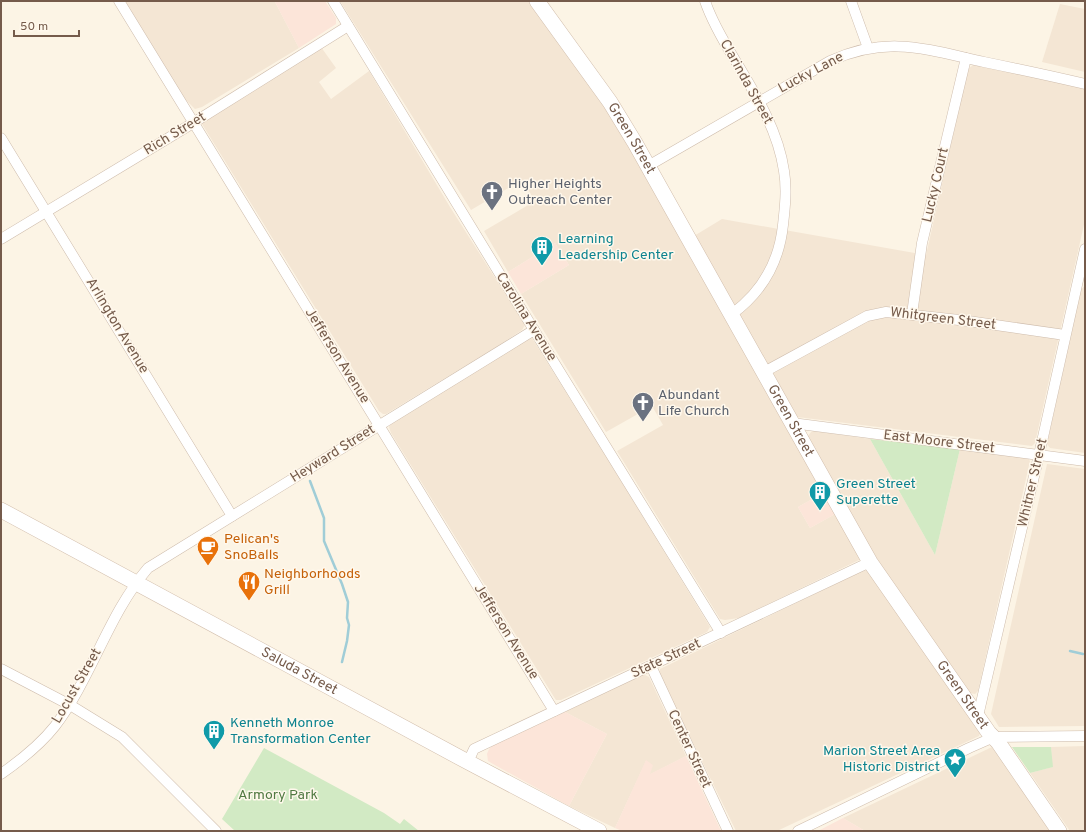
<svg xmlns="http://www.w3.org/2000/svg" width="1086" height="832" font-family="Overpass,sans-serif">
  <style>
    .residential { fill: #f4e6d4 }
    .commercial { fill: #fce5d9 }
    .green { fill: #d2eac4 }
    .lines { fill: none; stroke-linecap: round; stroke-linejoin: round }
    .stream { stroke: #a0cdd7; stroke-width: 2.5 }
    .street-casing { stroke: #cebcac; stroke-width: 11 }
    .secondary-casing { stroke: #d2beac; stroke-width: 16 }
    .street { stroke: #fff; stroke-width: 10 }
    .secondary { stroke: #fff; stroke-width: 15 }
    .labels { text-anchor: middle; dominant-baseline: central; stroke-width: 3; stroke-linejoin: round; paint-order: stroke }
    .street-label { font-size: 14px; fill: #755b4b; stroke: #fff8ec }
    .worship-label { font-size: 14px; fill: #5b616d; stroke: #fff8ec; text-anchor: start }
    .culture-label { font-size: 14px; fill: #0d838f; stroke: #fff8ec; text-anchor: start }
    .food-label { font-size: 14px; fill: #c56008; stroke: #fff8ec; text-anchor: start }
    .park-label { font-size: 14px; fill: #517a42; stroke: #fff8ec }
  </style>
  <rect width="100%" height="100%" fill="#fcf4e5"/>
  <g class="residential">
    <path d="M125 1H276L275 2 299 48 202 107 195 109 183 97Z"/>
    <path d="M340 1H530L601 100 626 138 825 492 798 507 810 528 837 513 861 559 739 618 725 620 720 619 617 451 663 425 652 406 606 432 521 294 569 265 555 243 508 272 484 231 535 201 522 180 471 210Z"/>
    <path d="M1060 4 1085 9V72L1042 62Z"/>
    <path d="M321 47 336 68 319 82 331 99 369 71 450 207 525 325 522 330 498 346 386 414H383L379 411 202 124 203 122Z"/>
    <path d="M973 65 1085 88V220L1035 443 1032 446 797 417 694 236 722 219 926 255 968 69Z"/>
    <path d="M1085 286V453L1050 448 1047 444 1081 289Z"/>
    <path d="M532 338 623 484 710 627 707 632 561 700H556L554 697 391 433 389 427 391 424 528 339Z"/>
    <path d="M814 431 870 439 935 555 960 449 1027 457 1030 461 978 691 975 694 970 693 910 612 862 534 808 436 811 432Z"/>
    <path d="M1047 464 1085 469V726L999 727 991 714Z"/>
    <path d="M864 570 867 571 981 731 979 736 777 831H736L659 673 660 669Z"/>
    <path d="M643 674 649 677 686 756 649 775 646 761 615 828 569 806 607 734 565 712Z"/>
    <path d="M1085 746V831H1070L1030 773 1052 767 1051 747Z"/>
    <path d="M992 747 1050 831H865L843 818Z"/>
  </g>
  <g class="commercial">
    <path d="M276 1H325L336 18V24L299 48 275 2Z"/>
    <path d="M555 243 569 265 521 294 508 272Z"/>
    <path d="M825 492 837 513 810 528 798 507Z"/>
    <path d="M565 712 607 734 569 806 493 764 488 761 487 754 489 749 493 745Z"/>
    <path d="M686 756 721 831H622L615 828 646 760 653 765 650 774Z"/>
    <path d="M843 818 865 831H818Z"/>
  </g>
  <g class="green">
    <path d="M870 439 960 449 935 555Z"/>
    <path d="M1012 747H1051L1053 767 1030 773Z"/>
    <path d="M264 748 384 813 400 824 404 819 419 831H235L222 819Z"/>
  </g>
  <g class="lines">
    <g class="stream">
      <path d="M310 481 324 518V541L342 584 348 602 347 618 349 625 347 641 342 662"/>
      <path d="M1070 651 1083 654"/>
    </g>
    <g class="street-casing">
      <g id="street">
        <path d="M119 1 554 711"/>
        <path d="M333 1 534 330 721 633"/>
        <path d="M705 1C712 22 724 42 735 60 756 95 778 130 784 171 787 189 785 207 783 225 779 263 762 292 732 314"/>
        <path d="M851 1 868 48"/>
        <path d="M1 138 232 516"/>
        <path d="M648 166 830 61C888 35 925 49 984 62 1018 69 1051 76 1085 84"/>
        <path d="M1 239 185 128 348 26"/>
        <path d="M912 314 922 243 966 58"/>
        <path d="M764 372 867 316 886 312 968 321 1065 335"/>
        <path d="M792 423 1085 461"/>
        <path d="M651 666 728 831"/>
        <path d="M1 669 70 705 122 737 216 831"/>
        <path d="M978 716 1039 455 1085 249"/>
        <path d="M468 762 474 749 870 562"/>
        <path d="M1 774C21 760 40 745 55 726 92 677 108 615 148 568L534 330"/>
        <path d="M798 831 969 748 994 737 1085 736"/>
      </g>
    </g>
    <g class="secondary-casing">
      <g id="secondary">
        <path id="s1" d="M537 1 610 102 635 143 870 562 989 733 998 742 1059 831"/>
        <path id="s2" d="M1 510 468 762 599 831"/>
      </g>
    </g>
    <use href="#street" class="street"/>
    <use href="#secondary" class="secondary"/>
  </g>
  <defs>
    <g id="church-pin" transform="scale(1.15)"><path d="M0 17L-7.5 6A9.5 9.5 0 1 1 7.5 6Z" fill="#6b7280" stroke="#fff8ec"/><path d="M-1.2-6h2.4v3.5h3.3v2.4h-3.3V6h-2.4V-.1h-3.3v-2.4h3.3Z" fill="#fff"/></g>
    <g id="building-pin" transform="scale(1.15)"><path d="M0 17L-7.5 6A9.5 9.5 0 1 1 7.5 6Z" fill="#0f9aa8" stroke="#fff8ec"/><path d="M-4-6H4V6H1V3H-1V6H-4ZM-2.5-4.3h1.7v1.8h-1.7ZM.8-4.3h1.7v1.8H.8ZM-2.5-1h1.7V.8h-1.7ZM.8-1h1.7V.8H.8Z" fill="#fff"/></g>
    <g id="cafe-pin" transform="scale(1.15)"><path d="M0 17L-7.5 6A9.5 9.5 0 1 1 7.5 6Z" fill="#e8710a" stroke="#fff8ec"/><path d="M-5.5-4.5H6V0H3Q3 3.5 0 3.5H-2.5Q-5.5 3.5-5.5 0ZM3-3.2v2h1.7v-2ZM-6 4.5H4V6H-6Z" fill="#fff"/></g>
    <g id="restaurant-pin" transform="scale(1.15)"><path d="M0 17L-7.5 6A9.5 9.5 0 1 1 7.5 6Z" fill="#e8710a" stroke="#fff8ec"/><path d="M-5-6h1v4h1v-4h1v4h1v-4h1v5L-1.5 .5V6h-2V.5L-5-1ZM5-6V6H3V1.5H1.5Q1.5-4 5-6Z" fill="#fff"/></g>
    <g id="sight-pin" transform="scale(1.15)"><path d="M0 17L-7.5 6A9.5 9.5 0 1 1 7.5 6Z" fill="#0f9aa8" stroke="#fff8ec"/><path d="M0-6L1.8-2.2L6-1.7L2.9 1.2L3.7 5.4L0 3.3L-3.7 5.4L-2.9 1.2L-6-1.7L-1.8-2.2Z" fill="#fff"/></g>
  </defs>
  <g fill-rule="evenodd">
    <use href="#church-pin" x="492" y="192"/>
    <use href="#building-pin" x="542" y="247"/>
    <use href="#church-pin" x="643" y="403"/>
    <use href="#building-pin" x="820" y="492"/>
    <use href="#cafe-pin" x="208" y="547"/>
    <use href="#restaurant-pin" x="249" y="582"/>
    <use href="#building-pin" x="214" y="731"/>
    <use href="#sight-pin" x="955" y="759"/>
  </g>
  <g class="labels">
    <g class="street-label">
      <text transform="translate(811 73) rotate(-28)">Lucky Lane</text>
      <text transform="translate(746 82) rotate(61)">Clarinda Street</text>
      <text transform="translate(175 134) rotate(-31)">Rich Street</text>
      <text stroke="none"><textPath href="#s1" startOffset="167">Green Street</textPath></text>
      <text transform="translate(936 185) rotate(-77)">Lucky Court</text>
      <text transform="translate(526 317) rotate(58)">Carolina Avenue</text>
      <text transform="translate(943 319) rotate(7)">Whitgreen Street</text>
      <text transform="translate(117 326) rotate(59)">Arlington Avenue</text>
      <text transform="translate(337 356) rotate(58)">Jefferson Avenue</text>
      <text stroke="none"><textPath href="#s1" startOffset="491">Green Street</textPath></text>
      <text transform="translate(939 442) rotate(7)">East Moore Street</text>
      <text transform="translate(333 454) rotate(-32)">Heyward Street</text>
      <text transform="translate(1033 483) rotate(-77)">Whitner Street</text>
      <text transform="translate(506 632) rotate(58)">Jefferson Avenue</text>
      <text transform="translate(666 659) rotate(-25)">State Street</text>
      <text stroke="none"><textPath href="#s2" startOffset="339">Saluda Street</textPath></text>
      <text transform="translate(77 686) rotate(-60)">Locust Street</text>
      <text stroke="none"><textPath href="#s1" startOffset="815">Green Street</textPath></text>
      <text transform="translate(689 749) rotate(65)">Center Street</text>
    </g>
    <g class="worship-label">
      <text x="508" y="184">Higher Heights<tspan x="508" dy="16">Outreach Center</tspan></text>
      <text x="658" y="395">Abundant<tspan x="658" dy="16">Life Church</tspan></text>
    </g>
    <g class="culture-label">
      <text x="558" y="239">Learning<tspan x="558" dy="16">Leadership Center</tspan></text>
      <text x="836" y="484">Green Street<tspan x="836" dy="16">Superette</tspan></text>
      <text x="230" y="723">Kenneth Monroe<tspan x="230" dy="16">Transformation Center</tspan></text>
      <text x="940" y="751" text-anchor="end">Marion Street Area<tspan x="940" dy="16">Historic District</tspan></text>
    </g>
    <g class="food-label">
      <text x="224" y="539">Pelican's<tspan x="224" dy="16">SnoBalls</tspan></text>
      <text x="264" y="574">Neighborhoods<tspan x="264" dy="16">Grill</tspan></text>
    </g>
    <g class="park-label">
      <text x="278" y="795">Armory Park</text>
    </g>
  </g>
  <rect width="1086" height="832" fill="none" stroke="#755b4b" stroke-width="4"/>
  <path d="M14 30v6h65v-6" fill="none" stroke="#755b4b" stroke-width="2"/>
  <text x="20" y="30" font-size="12" fill="#755b4b" stroke="#fff8ec" stroke-width="3" paint-order="stroke">50 m</text>
</svg>
